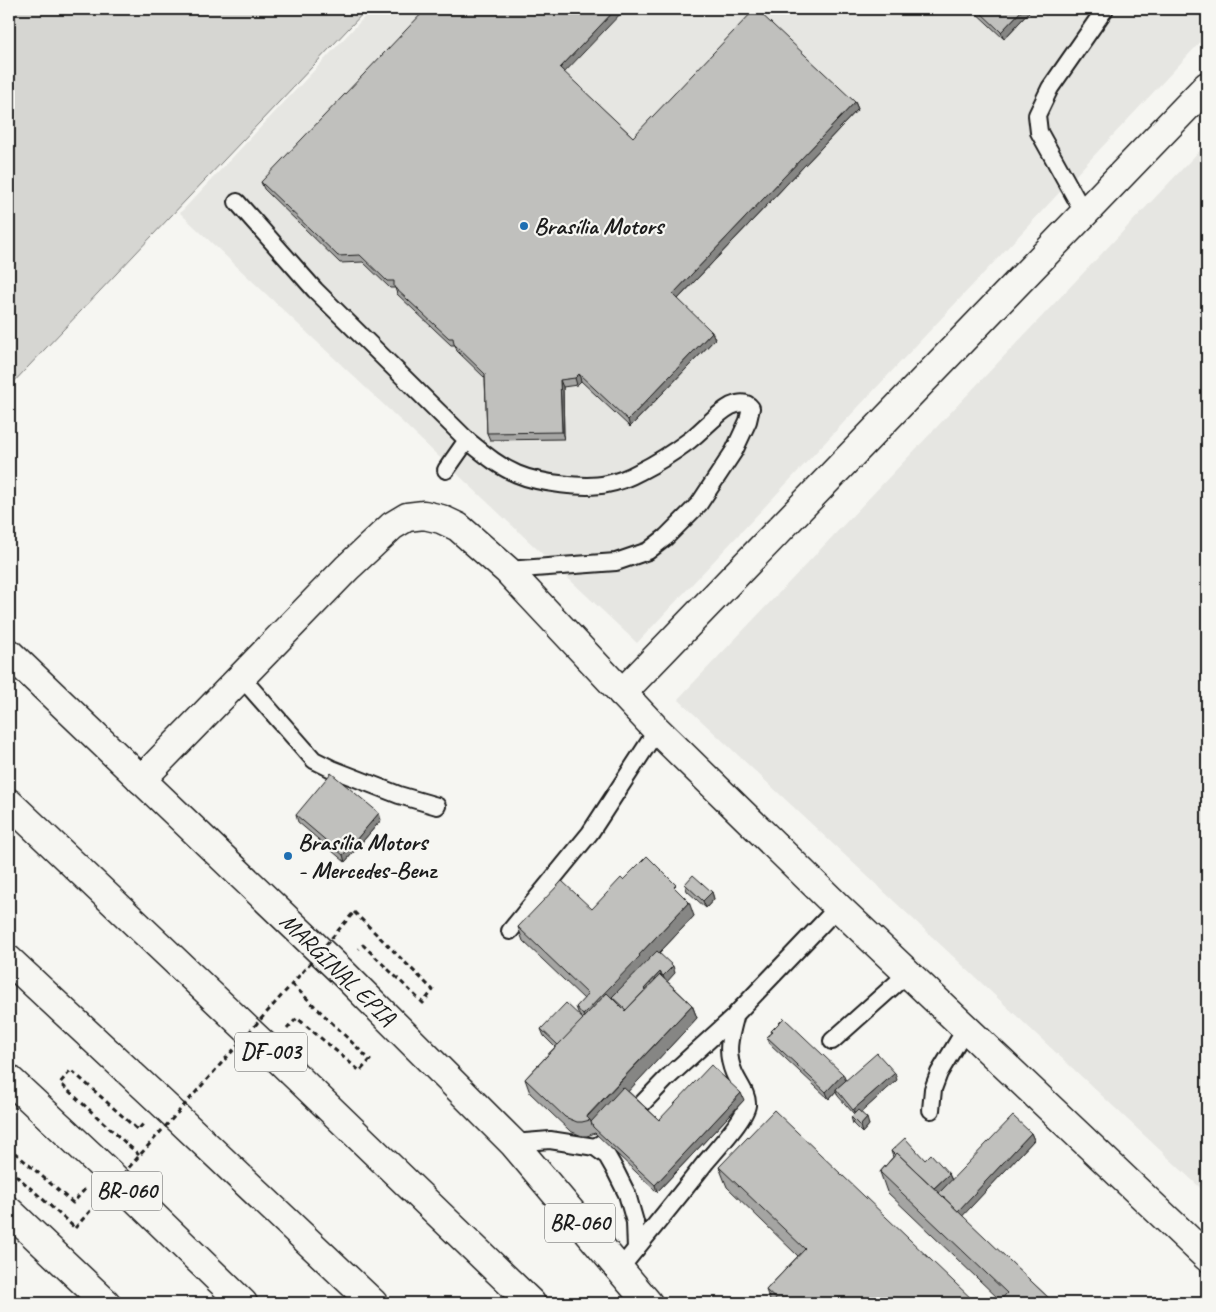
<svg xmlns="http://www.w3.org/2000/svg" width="1216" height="1312" font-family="Caveat,sans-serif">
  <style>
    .built { fill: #e6e6e2 }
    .green { fill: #d6d6d2; stroke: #797977 }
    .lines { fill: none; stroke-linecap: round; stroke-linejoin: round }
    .service-casing { stroke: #1c1c1c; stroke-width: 20 }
    .minor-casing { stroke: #1c1c1c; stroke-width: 31 }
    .tertiary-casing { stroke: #1c1c1c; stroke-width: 31 }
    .primary-casing { stroke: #1c1c1c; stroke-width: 31 }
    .trunk-casing { stroke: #1c1c1c; stroke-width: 31 }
    .path { stroke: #1c1c1c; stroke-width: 3; stroke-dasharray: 5 4; stroke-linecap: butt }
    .service { stroke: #f6f6f2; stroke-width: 16 }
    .minor { stroke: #f6f6f2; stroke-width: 28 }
    .tertiary { stroke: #f6f6f2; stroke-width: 28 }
    .primary { stroke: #f6f6f2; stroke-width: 28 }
    .trunk { stroke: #f6f6f2; stroke-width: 28 }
    .path-bridge { stroke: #1c1c1c; stroke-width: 3; stroke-dasharray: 5 4; stroke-linecap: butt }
    .wall { fill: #a5a5a3; stroke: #1c1c1c }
    .shaded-wall { fill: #868684; stroke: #1c1c1c }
    .building { fill: #c0c0bd; stroke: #1c1c1c }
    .poi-dot { fill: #1f6fb2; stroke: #f6f6f2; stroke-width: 2 }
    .labels { text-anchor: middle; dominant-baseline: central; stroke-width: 4.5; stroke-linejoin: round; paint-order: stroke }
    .shield { fill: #f6f6f2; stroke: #5d5d5c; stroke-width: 1 }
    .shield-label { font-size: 22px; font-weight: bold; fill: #1c1c1c }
    .poi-label { font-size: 24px; font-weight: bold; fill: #1c1c1c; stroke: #f6f6f2; text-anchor: start }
    .street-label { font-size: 24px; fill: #1c1c1c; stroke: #f6f6f2 }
  </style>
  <rect width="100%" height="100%" fill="#f6f6f2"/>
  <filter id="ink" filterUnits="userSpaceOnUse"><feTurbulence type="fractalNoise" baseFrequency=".02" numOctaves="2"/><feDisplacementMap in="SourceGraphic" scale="10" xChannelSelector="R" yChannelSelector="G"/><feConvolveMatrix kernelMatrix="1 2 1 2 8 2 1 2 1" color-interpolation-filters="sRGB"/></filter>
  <g filter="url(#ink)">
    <g class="built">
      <path d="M372 9H1207V35L637 643 180 213Z"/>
      <path d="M1207 143V1194L678 699Z"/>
    </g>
    <path class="green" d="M9 9H367L9 387Z"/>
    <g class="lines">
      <g class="service-casing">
        <g id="service">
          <path d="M237 202 315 290 467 440C483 453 498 466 517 474 538 483 585 489 607 484 617 482 630 477 639 472 657 463 674 452 690 440 704 429 716 414 731 406 739 403 746 401 751 408L748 421 734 451 699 504 666 537 648 551 616 562 507 570"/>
          <path d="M1084 213 1039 132 1037 115 1050 88 1105 9"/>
          <path d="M446 470 467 440"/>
          <path d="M241 677 314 760 332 769 399 795 437 806"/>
          <path d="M510 931 590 833 657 730"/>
          <path d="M832 1041 908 973"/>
          <path d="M931 1110 933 1089 939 1073 966 1028"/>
          <path d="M513 1143 550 1140 595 1147 607 1140 666 1079 735 1016"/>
          <path d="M595 1147 607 1156 615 1170 627 1194 635 1222 636 1249"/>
          <path d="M619 1270C648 1234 677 1199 705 1163 715 1151 745 1119 747 1105 748 1094 738 1083 734 1073 725 1052 730 1036 736 1014L838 907"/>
        </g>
      </g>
      <g class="minor-casing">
        <path id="minor" d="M622 693 1207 86"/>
      </g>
      <g class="tertiary-casing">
        <g id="tertiary">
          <path d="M141 780 347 568 392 526 407 517 424 515 441 519 458 527 507 570 657 730 838 907 1207 1257"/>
          <path d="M9 1211 106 1303"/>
        </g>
      </g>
      <g class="primary-casing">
        <path id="primary" d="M9 653 341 971 513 1143 648 1303"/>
      </g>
      <g class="trunk-casing">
        <g id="trunk">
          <path d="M9 803 268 1049 531 1303"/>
          <path d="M9 960 162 1103 373 1303"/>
          <path d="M9 1079 103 1167 243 1303"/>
        </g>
      </g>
      <g class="path">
        <path d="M354 912 433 990 423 1003 363 945 359 949"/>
        <path d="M287 1029 297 1018 360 1071 370 1060 292 984"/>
        <path d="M139 1155 60 1083 71 1070 138 1130 143 1124"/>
        <path d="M9 1158 14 1152 73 1203 85 1189"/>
        <path d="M9 1169 75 1228"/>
      </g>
      <use href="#service" class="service"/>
      <use href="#minor" class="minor"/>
      <use href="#tertiary" class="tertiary"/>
      <use href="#primary" class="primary"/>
      <use href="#trunk" class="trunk"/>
      <path class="path-bridge" d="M75 1228 292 984 354 912"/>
    </g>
    <g class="wall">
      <path d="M972 9H1032L1004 39Z"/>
      <path d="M564 73 633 137 855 102 858 109 678 299 715 339 630 427 581 381 577 385 563 387 564 439 490 440 487 433 485 378 457 351 455 345H451L397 294 395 288H390L363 262 340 263 264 189 261 182Z"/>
      <path d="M296 815 381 820 345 862 298 822Z"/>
      <path d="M623 880 678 891 694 916 659 953 675 973 667 981 692 1005 697 1018 628 1091 659 1120 744 1100 657 1192 595 1133 587 1136H582L570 1131 530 1093 525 1079 555 1047 544 1036 541 1029 579 1015 576 1007 584 999 523 941 518 927 592 909Z"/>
      <path d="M685 884 712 892 714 899 706 908 687 891Z"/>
      <path d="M771 1031 845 1080H897L861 1112 869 1125 862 1133 853 1124 851 1117 854 1114 838 1096 836 1091 829 1099 770 1044 767 1037 772 1033Z"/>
      <path d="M1031 1133 1034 1140 962 1216 1054 1303 1000 1300 887 1192 880 1172 893 1157 891 1151 925 1160 949 1174 952 1180Z"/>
      <path d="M719 1167 976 1303H771L766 1290 798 1256 727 1187Z"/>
    </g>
    <g class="shaded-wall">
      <path d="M616 9H625L562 75 560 68Z"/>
      <path d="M1023 9H1032L1004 39 1001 32Z"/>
      <path d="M855 102 858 109 676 301 673 294Z"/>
      <path d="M712 332 715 339 630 427 628 420Z"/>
      <path d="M579 374 581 381 577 385 575 378Z"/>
      <path d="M560 380 563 387 564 439 562 432Z"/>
      <path d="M379 813 381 820 345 862 343 855Z"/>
      <path d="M712 892 714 899 706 908 703 901Z"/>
      <path d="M689 902 694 916 645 968 612 997 614 1002 587 1024 583 1015 639 955Z"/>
      <path d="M673 966 675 973 666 983 663 976Z"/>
      <path d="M660 972 663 979 630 1018 644 989Z"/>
      <path d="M692 1005 697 1018 594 1128 590 1120 587 1117Z"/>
      <path d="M895 1073 897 1080 856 1117 853 1110Z"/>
      <path d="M843 1074 846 1081 836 1089V1091L829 1099 826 1092Z"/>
      <path d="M741 1093 744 1100 657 1192 655 1185Z"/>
      <path d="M867 1118 869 1125 862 1133 860 1126Z"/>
      <path d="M1031 1133 1034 1140 956 1223 953 1216Z"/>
      <path d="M949 1174 952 1181 932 1199 930 1192Z"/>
    </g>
    <g class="building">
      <path d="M426 9H616L560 68 633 137 755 9H756L855 102 673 294 712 332 628 420 579 374 575 378 560 380 562 432 487 433 485 374 454 344 453 338H449L394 287V281H387L360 255 338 256 261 182Z"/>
      <path d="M977 9H1023L1001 32Z"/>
      <path d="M331 773 379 813 343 855 296 815Z"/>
      <path d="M647 856 676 885 674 887 689 902 639 955 640 956 583 1015 576 1007 588 994 518 927 562 881 592 909 621 878 623 880Z"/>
      <path d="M693 875 712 892 703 901 685 884Z"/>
      <path d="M657 951 673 966 663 976 660 972 644 989 645 990 626 1010 612 997Z"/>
      <path d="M660 975 692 1005 588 1115 587 1117 590 1120 582 1122H577L565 1117 525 1079 607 993 625 1011Z"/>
      <path d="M566 1003 583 1019 558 1045 541 1029Z"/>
      <path d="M784 1018 843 1074 826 1092 767 1037 773 1032 771 1031Z"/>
      <path d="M877 1053 895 1073 853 1110 836 1089Z"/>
      <path d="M711 1065 741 1093 655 1185 593 1127 591 1122 623 1087 659 1120Z"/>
      <path d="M774 1110 976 1303H780L766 1290 805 1249 719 1167Z"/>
      <path d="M858 1110 867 1118 860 1126 851 1117Z"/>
      <path d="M1013 1116 1031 1133 958 1211 939 1193Z"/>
      <path d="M905 1138 925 1160 931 1154 949 1174 934 1188 897 1153 895 1155 891 1151Z"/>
      <path d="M897 1153 1054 1303H998L1007 1293 880 1172Z"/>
    </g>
  </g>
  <g class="poi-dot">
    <circle cx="524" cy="226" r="5"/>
    <circle cx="288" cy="856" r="5"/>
  </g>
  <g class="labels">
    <g class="shield">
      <rect x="235" y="1032.5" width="72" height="39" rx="4"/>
      <rect x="92" y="1171.5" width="70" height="39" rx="4"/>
      <rect x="545" y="1203.5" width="70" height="39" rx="4"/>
    </g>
    <g class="shield-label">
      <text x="271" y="1052">DF-003</text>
      <text x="127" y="1191">BR-060</text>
      <text x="580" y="1223">BR-060</text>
    </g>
    <g class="poi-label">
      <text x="534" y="226">Brasília Motors</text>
      <text x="298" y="842">Brasília Motors<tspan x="298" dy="28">- Mercedes-Benz</tspan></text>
    </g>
    <g class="street-label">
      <text transform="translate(338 969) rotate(44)">MARGINAL EPIA</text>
    </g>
  </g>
  <rect width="1216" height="1312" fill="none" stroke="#f6f6f2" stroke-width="30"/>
  <rect x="15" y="15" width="1186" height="1282" fill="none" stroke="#1c1c1c" stroke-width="2" filter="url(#ink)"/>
</svg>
